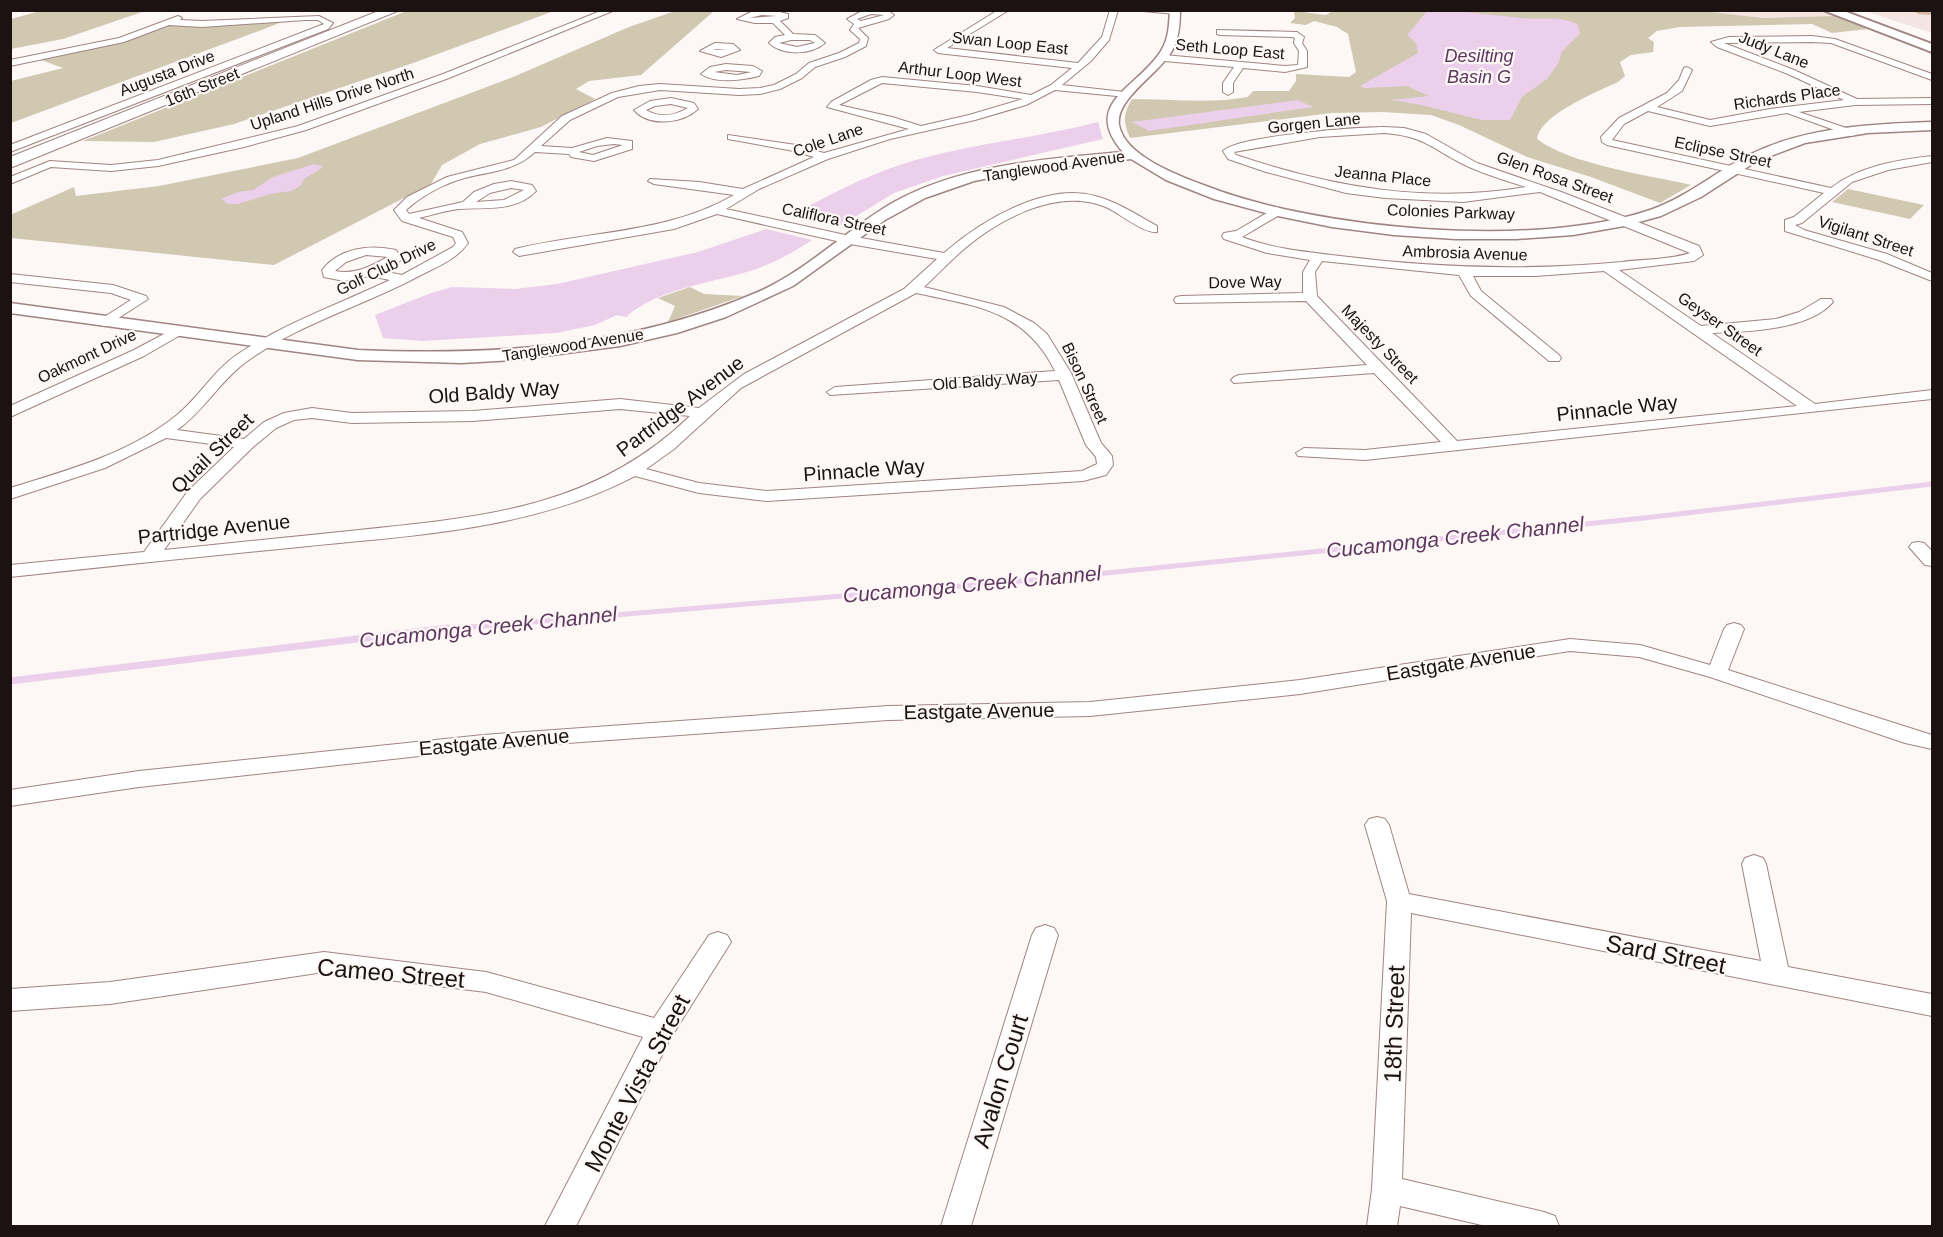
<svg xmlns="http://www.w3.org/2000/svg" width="1943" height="1237" font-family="Helvetica,sans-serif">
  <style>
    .built { fill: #f4e5e3 }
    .green { fill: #d1c8b2 }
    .water { fill: #ecd0eb }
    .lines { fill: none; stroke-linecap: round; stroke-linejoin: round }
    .stream-far1 { stroke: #ecd0eb; stroke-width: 5 }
    .stream { stroke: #ecd0eb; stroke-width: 7 }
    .minor-casing { stroke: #9f8582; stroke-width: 2 }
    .tertiary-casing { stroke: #9f8582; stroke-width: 3 }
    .secondary-casing { stroke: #9f8582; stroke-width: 4 }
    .primary-casing { stroke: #9f8582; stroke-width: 2 }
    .minor { fill: #fff; fill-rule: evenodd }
    .tertiary { fill: #fff; fill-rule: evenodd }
    .secondary { fill: #fff; fill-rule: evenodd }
    .primary { fill: #fff; fill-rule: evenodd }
    .wall { fill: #d4b8a3 }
    .labels { text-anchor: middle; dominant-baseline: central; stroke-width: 4.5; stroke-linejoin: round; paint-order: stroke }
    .far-street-label { font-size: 16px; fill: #1c1211; stroke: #fdf7f6 }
    .far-water-label { font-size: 18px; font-style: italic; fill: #5d375d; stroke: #fdf7f6 }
    .street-label { font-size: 20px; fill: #1c1211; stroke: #fdf7f6 }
    .water-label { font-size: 21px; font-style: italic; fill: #5d375d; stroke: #fdf7f6 }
    .near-street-label { font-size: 24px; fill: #1c1211; stroke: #fdf7f6 }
  </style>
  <rect width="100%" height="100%" fill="#fdf7f6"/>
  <g class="built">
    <path d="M1823 10 1834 16 1763 18 1693 11Z"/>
    <path d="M1865 11H1932V33Z"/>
  </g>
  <g class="green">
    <path d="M409 10 554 11 416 62 234 124 154 142 83 141Z"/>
    <path d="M1334 10H1693L1763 18 1834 16 1868 29 1832 33 1812 24 1680 27 1657 31 1648 38 1654 42 1653 52 1631 55 1620 62 1625 76 1618 82C1597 92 1541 114 1537 139 1571 165 1649 175 1691 185L1660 203 1591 177 1527 157 1459 125 1431 115 1383 112 1332 113 1130 138C1123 122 1123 114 1132 99 1171 99 1209 104 1248 97L1253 91H1289L1296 81V74L1349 77 1356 72 1348 34 1337 27 1314 21 1306 25 1290 23 1295 18 1294 11 1326 15Z"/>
    <path d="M40 11V10L145 11 63 39 11 49V19Z"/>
    <path d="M675 11H714L641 75 589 81 576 89 595 99 541 127 480 144 442 165 431 184 274 265 11 238 10 215 74 187 76 196 159 186 298 158 513 77 629 27Z"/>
    <path d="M287 20 272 26 11 123V81L63 68 41 60 113 44 171 25Z"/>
    <path d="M1848 189 1924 205 1910 219 1832 202Z"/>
    <path d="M690 287 704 294 743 296 668 322 675 306 658 298Z"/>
  </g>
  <g class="water">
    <path d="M1428 10C1460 10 1490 15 1522 18 1539 20 1563 15 1578 25L1580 34 1562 51 1558 64 1547 79 1522 97 1510 120H1482L1422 105 1391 100 1429 96 1407 86 1364 88 1360 86 1418 53 1416 43 1407 35Z"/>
    <path d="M1298 100 1313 107 1149 131 1132 122Z"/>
    <path d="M1098 122 1103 139 943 176 894 193 840 226 791 216C826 196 861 178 900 165 964 144 1033 139 1098 122Z"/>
    <path d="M314 164 322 166V168L304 179 300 186 291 191 270 194 238 204H228L221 199 238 192 253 190 273 177Z"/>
    <path d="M766 229 812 240C793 253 772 264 750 271 709 284 659 288 626 317L617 315 595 325 556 333 423 341 383 338 375 315 431 293 452 287 515 289 557 284 698 252Z"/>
  </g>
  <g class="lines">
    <path class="stream-far1" d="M435 630 1058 578 1644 518 1932 484"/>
    <path class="stream" d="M10 681 448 628"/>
    <g class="minor-casing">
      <g id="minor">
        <path d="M603 10H615L449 78 306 130 244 147 158 166 111 171 51 167 10 184V177L50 161 111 165 158 160 298 126 443 74Z"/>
        <path d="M771 10 788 14V18L780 21 793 34 815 35 825 43C811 55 783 56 769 43L775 37 785 35 773 23H755L737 19 751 12ZM762 15 777 16 749 18ZM791 40H810L815 43 797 47 779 43Z"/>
        <path d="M864 10H887L894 15 889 19 858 28 868 38 866 46 845 57 815 67 802 78 780 89 760 94 739 95 660 90 618 97 570 120 541 146 572 148 607 138 632 141V149L594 161 571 157 569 154 535 152C511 174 484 171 455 181 438 187 419 198 406 210L409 214 463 202 474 192 494 184 511 181 532 185 536 191C516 212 486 207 460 209 446 210 433 215 419 218L462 232 468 243C457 259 437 267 419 276 363 306 298 324 246 362 220 381 204 411 177 430L244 439 264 422 284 413 312 408 352 413 473 411 620 399 699 408 744 374 904 289 937 259 850 244 717 214 674 229 519 256 513 252 515 249C588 231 667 234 734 195L654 184 648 181 650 179 699 182 743 189 814 157 794 151 728 139V135L796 145 824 153 909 129 827 107 831 102 871 80 882 77 977 86 1031 95 1051 85 1072 68 938 53 934 50 998 10H1009L947 48 1078 63 1102 37 1110 10H1118L1109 40 1091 61 1062 85 1124 92 1129 95 1127 97 1055 90 1026 105 975 120 890 139 828 159 759 189 726 209 850 236 944 253C981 221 1045 182 1095 196 1118 202 1137 215 1157 226V232C1145 234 1120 214 1108 208 1060 186 1001 218 964 249 950 261 937 275 924 287L1004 307 1034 323 1047 334 1071 373 1101 443 1112 456 1113 465 1106 475 1083 481 767 501 699 493 635 476C534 529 420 535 309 546 209 556 110 566 10 577V565L144 552 188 491 234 447 166 438 105 468 10 499V488C68 470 129 454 177 415 199 397 214 370 238 354 285 323 339 304 390 280L370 276 344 281 324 277 322 270C339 248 370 244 396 250L401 258 400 261 382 271 402 275 453 247 456 243 453 237 402 221 394 210 407 197 447 177 514 160 562 116 612 93 639 86 660 84 739 89 760 88 774 85 796 74 809 63 839 53 859 43 860 39 850 30 854 24 847 19ZM871 14 884 15 861 21 857 19ZM882 83 977 92 1023 99 969 115 921 126 892 117 839 105ZM614 144 623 145 593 155 579 152 597 146ZM511 188 524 190 504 200 476 202 490 193ZM366 255 388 257C371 266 355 275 335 271L346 262ZM916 293C976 306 1025 310 1055 371L835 387 827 392 830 395 1059 380 1086 445 1096 457 1097 464 1082 471 767 491 699 483 646 469 674 449 741 388ZM620 409 690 416C595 508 484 517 359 530 294 537 229 543 164 550L200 499 253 447 276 428 294 420 312 418 352 423 473 421Z"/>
        <path d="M1133 10H1178L1179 12 1175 14Z"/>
        <path d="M178 16 182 18 180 20 202 21 319 16 333 23 328 29 10 152V145L324 24 318 20H305L202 27 169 25 124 42 10 66V60L119 38Z"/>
        <path d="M1217 30 1297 32 1304 37 1302 43 1307 51V67L1285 72 1243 68 1233 83V92L1228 95 1223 92V83L1234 67 1164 61 1160 58 1164 55 1285 66 1298 65 1299 51 1294 43 1295 38 1292 37 1220 35 1217 34Z"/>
        <path d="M1812 36 1835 39 1932 74V80L1831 43 1812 42 1724 43 1794 70 1857 99 1932 98V104L1855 105 1799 112 1855 131V135L1851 136 1787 113 1710 126 1648 111 1624 124 1612 140 1831 188C1859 166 1898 160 1932 156V162L1888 170 1852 182 1802 223 1795 225 1804 230 1887 254 1932 273V281L1879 260 1785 231V220L1794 217 1824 193 1607 145 1602 142 1601 137 1619 118 1667 93 1679 80 1684 68 1687 67 1692 70 1682 91 1657 107 1710 120 1770 109 1844 100 1788 74 1717 47 1711 42 1729 37Z"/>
        <path d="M715 43 733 44 740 50 721 57 700 51ZM716 49H729L713 50Z"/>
        <path d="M726 64 753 66 762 71 759 76C742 80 716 84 701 74L710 67ZM726 70 751 72H752L737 75 714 72Z"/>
        <path d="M671 98 694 103 698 109C682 124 649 127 634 110L650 101ZM671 104 688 108C674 116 659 118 646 110L655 106Z"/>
        <path d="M1384 127 1404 128 1426 134 1477 163 1564 193 1699 246 1703 255 1694 261 1619 270 1701 326 1776 319 1799 312 1821 299H1831L1833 302C1809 330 1747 332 1712 333L1815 404 1932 390V399L1365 460 1298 456 1296 453 1304 448 1365 450 1441 442 1374 373 1234 383 1231 380 1234 377 1239 375 1367 365 1306 301 1176 303 1174 300 1176 297 1181 296 1303 293V272L1310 260 1267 253 1224 239 1222 236 1224 233 1236 231 1277 207 1283 211 1281 214 1242 237C1273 249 1307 252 1340 256 1435 268 1527 271 1622 262 1644 259 1669 260 1690 253L1540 192 1463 202 1385 198 1346 193 1266 172 1228 159 1223 151C1237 136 1358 127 1384 127ZM1384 133C1427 136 1434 151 1469 167 1487 175 1507 181 1526 187 1427 204 1331 187 1236 155L1234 152 1320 137ZM1322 261 1459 275 1471 296 1549 361H1559L1561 358 1559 355 1481 291 1473 276H1535L1604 271 1797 406 1457 441 1317 296 1315 272Z"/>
        <path d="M10 274 113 285 146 296 148 299 106 326 101 325 99 322 101 319 131 300 111 293 10 282Z"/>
        <path d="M177 327 182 328 184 331 182 334 144 356 10 417V406L134 350Z"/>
        <path d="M1918 542 1924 543 1932 551V566L1925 565 1909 547 1912 543Z"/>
        <path d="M1734 623 1741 625 1744 629 1728 670 1932 735V749L1905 743 1710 677 1639 657 1570 651 1300 694 1090 716 888 720 483 749 139 787 10 806V790L139 771 483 735 888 706 1090 702 1300 680 1570 639 1640 645 1710 665 1724 629 1727 625Z"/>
        <path d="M1377 817 1385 819 1389 825 1409 894 1761 961 1742 864 1745 858 1754 855 1763 858 1766 864 1788 967 1932 994V1016L1411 913 1402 1179 1544 1212 1555 1216 1559 1226H1486L1400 1206 1397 1226H1367L1372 1189 1387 901 1365 825 1369 819Z"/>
        <path d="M1045 925 1054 928 1058 935 971 1226H941L1032 935 1036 928Z"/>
        <path d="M718 932 727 935 731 942 670 1039 576 1226H545L643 1037 486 992 324 972 110 1004 10 1011V989L110 982 324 952 486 972 654 1018 709 935Z"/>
      </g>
    </g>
    <g class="tertiary-casing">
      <path id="tertiary" d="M1170 10H1180C1180 24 1179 37 1173 49 1161 73 1115 98 1119 125 1125 157 1180 176 1206 186 1319 230 1536 249 1650 210 1688 197 1716 171 1751 154 1806 127 1872 124 1932 122V130L1868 133 1805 143 1757 161 1701 197 1661 216 1624 226 1573 235 1516 239H1456L1394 235 1332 227 1273 215 1214 199 1166 180 1131 159 1025 171 974 181 925 198 885 220 793 286 726 317 677 333 620 346 514 360 461 363 358 360 10 313V303L358 350C495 356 631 347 758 292 808 270 847 229 894 202 963 164 1046 159 1123 152 1080 103 1138 88 1161 51 1169 38 1169 25 1170 10Z"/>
    </g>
    <g class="secondary-casing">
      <path id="secondary" d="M1823 10H1841L1932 44V52Z"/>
    </g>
    <g class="primary-casing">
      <path id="primary" d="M381 10H400L10 168V157Z"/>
    </g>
    <use href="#minor" class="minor"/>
    <use href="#tertiary" class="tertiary"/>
    <use href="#secondary" class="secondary"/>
    <use href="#primary" class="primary"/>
  </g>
  <path class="wall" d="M1912 10H1932V15L1918 14Z"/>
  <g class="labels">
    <g class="far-street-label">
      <text transform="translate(1010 43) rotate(6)">Swan Loop East</text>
      <text transform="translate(1230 49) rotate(5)">Seth Loop East</text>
      <text transform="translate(1774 50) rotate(22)">Judy Lane</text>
      <text transform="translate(167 73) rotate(-21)">Augusta Drive</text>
      <text transform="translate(960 74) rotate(7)">Arthur Loop West</text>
      <text transform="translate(202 87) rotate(-22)">16th Street</text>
      <text transform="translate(1787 97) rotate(-8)">Richards Place</text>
      <text transform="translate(332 99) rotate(-18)">Upland Hills Drive North</text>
      <text transform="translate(1314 123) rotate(-6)">Gorgen Lane</text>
      <text transform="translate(828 140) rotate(-19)">Cole Lane</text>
      <text transform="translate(1723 152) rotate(12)">Eclipse Street</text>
      <text transform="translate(1054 166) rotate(-8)">Tanglewood Avenue</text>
      <text transform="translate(1383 176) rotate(6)">Jeanna Place</text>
      <text transform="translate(1555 177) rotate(20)">Glen Rosa Street</text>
      <text transform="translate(1451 212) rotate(2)">Colonies Parkway</text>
      <text transform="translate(834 219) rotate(12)">Califlora Street</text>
      <text transform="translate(1866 236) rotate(18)">Vigilant Street</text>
      <text transform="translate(1465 253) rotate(2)">Ambrosia Avenue</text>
      <text transform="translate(386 267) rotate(-26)">Golf Club Drive</text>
      <text transform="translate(1245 282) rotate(-1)">Dove Way</text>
      <text transform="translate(1720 324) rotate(35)">Geyser Street</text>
      <text transform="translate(1380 344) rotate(46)">Majesty Street</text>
      <text transform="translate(573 345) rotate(-9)">Tanglewood Avenue</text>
      <text transform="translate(87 356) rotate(-25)">Oakmont Drive</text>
      <text transform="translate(985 381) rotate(-4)">Old Baldy Way</text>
      <text transform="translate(1085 383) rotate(65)">Bison Street</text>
    </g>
    <g class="far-water-label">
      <text x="1479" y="56">Desilting<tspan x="1479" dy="21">Basin G</tspan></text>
    </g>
    <g class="street-label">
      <text transform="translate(494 392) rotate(-4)">Old Baldy Way</text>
      <text transform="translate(680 406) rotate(-37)">Partridge Avenue</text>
      <text transform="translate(1617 408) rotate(-6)">Pinnacle Way</text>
      <text transform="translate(212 453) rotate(-44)">Quail Street</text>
      <text transform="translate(864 470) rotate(-4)">Pinnacle Way</text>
      <text transform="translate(214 529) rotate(-6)">Partridge Avenue</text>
      <text transform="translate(1461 662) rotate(-9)">Eastgate Avenue</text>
      <text transform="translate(979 711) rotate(-1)">Eastgate Avenue</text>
      <text transform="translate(494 742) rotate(-5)">Eastgate Avenue</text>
    </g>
    <g class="water-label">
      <text transform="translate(1455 537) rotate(-6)">Cucamonga Creek Channel</text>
      <text transform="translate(972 584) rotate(-5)">Cucamonga Creek Channel</text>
      <text transform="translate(488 627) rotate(-6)">Cucamonga Creek Channel</text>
    </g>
    <g class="near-street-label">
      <text transform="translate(1666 954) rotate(11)">Sard Street</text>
      <text transform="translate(391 973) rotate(5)">Cameo Street</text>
      <text transform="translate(1394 1024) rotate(-88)">18th Street</text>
      <text transform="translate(1000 1081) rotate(-73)">Avalon Court</text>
      <text transform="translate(637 1083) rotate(-62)">Monte Vista Street</text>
    </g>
  </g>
  <rect width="1943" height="1237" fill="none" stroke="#1c1211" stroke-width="24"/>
</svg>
